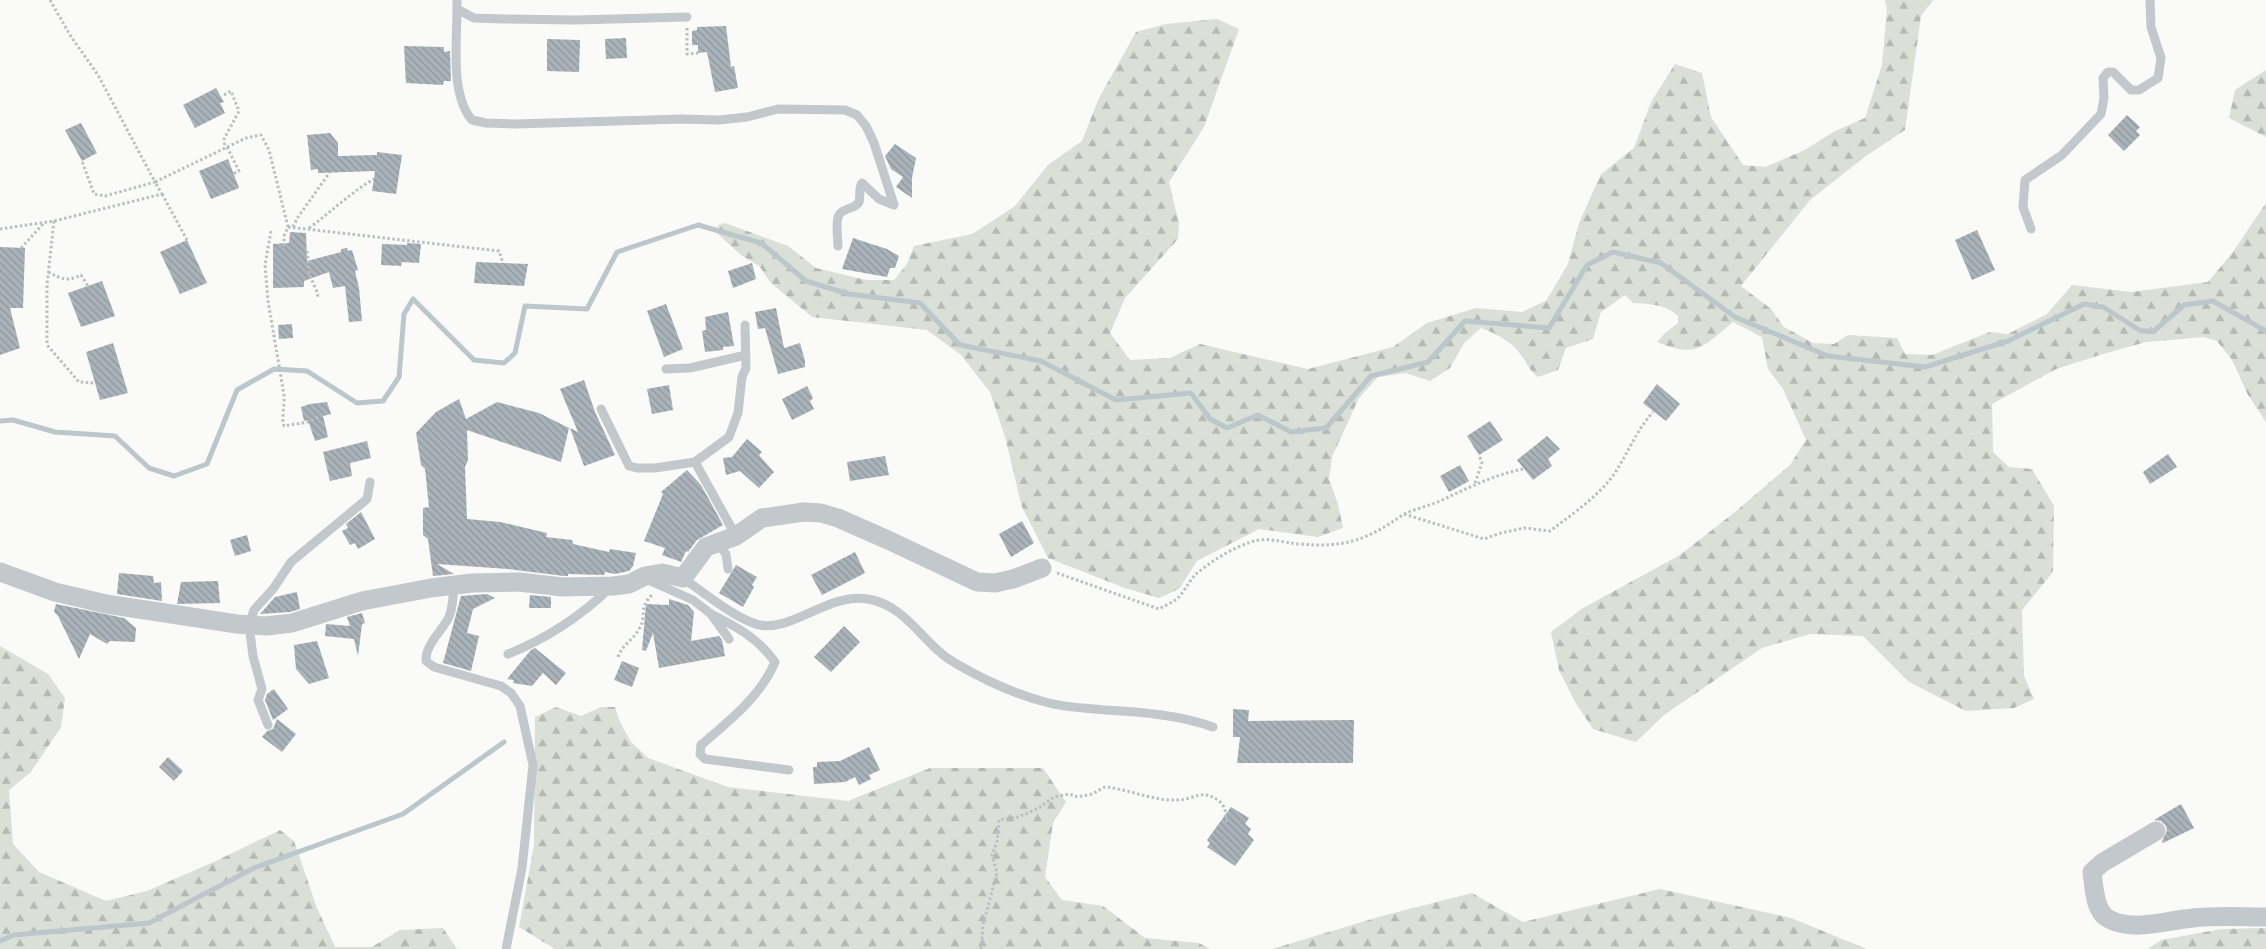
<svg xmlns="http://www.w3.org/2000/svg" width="2266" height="949" font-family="'Varela Round',sans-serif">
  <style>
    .forest { fill: url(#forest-firs) }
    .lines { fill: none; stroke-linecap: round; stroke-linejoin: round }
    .stream { stroke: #bbc7cb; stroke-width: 5 }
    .building { fill: url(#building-back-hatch) }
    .path { stroke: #bbbfc2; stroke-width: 3; stroke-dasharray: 2.5 2.5; stroke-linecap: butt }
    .service { stroke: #c3c8cc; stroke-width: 9 }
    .minor { stroke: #c3c8cc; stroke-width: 19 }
  </style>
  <defs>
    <pattern id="forest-firs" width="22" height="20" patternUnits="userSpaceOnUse" patternTransform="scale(1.25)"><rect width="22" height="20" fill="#dadfd7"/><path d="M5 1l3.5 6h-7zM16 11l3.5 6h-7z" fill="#b4b9b4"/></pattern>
    <pattern id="building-back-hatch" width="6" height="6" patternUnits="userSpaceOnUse" patternTransform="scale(1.25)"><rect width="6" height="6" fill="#aab3b9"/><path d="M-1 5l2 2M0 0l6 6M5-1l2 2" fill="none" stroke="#8e969c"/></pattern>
  </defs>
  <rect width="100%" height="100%" fill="#fafaf8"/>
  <g class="forest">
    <path d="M1885 0H1933L1921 16 1905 130 1866 156 1810 200 1741 286 1771 309 1784 327 1813 343 1834 344 1848 335 1897 338 1905 354 1932 355 1990 332 2008 334 2047 314 2072 285 2131 292 2208 282 2233 252 2266 203V422L2248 395 2232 360 2217 341 2204 337 2146 342 2103 354 2056 369 1992 404 1993 452 2009 467 2032 469 2054 506 2053 572 2022 610 2024 676 2034 699 2014 708 1966 711 1909 682 1863 636 1810 634 1762 648 1664 715 1636 742 1593 729 1575 702 1559 670 1551 632 1583 608 1680 555 1735 512 1790 465 1806 440 1783 389 1768 369 1762 337 1733 322C1704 346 1697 359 1657 342L1664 334 1678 323V316C1666 304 1649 304 1633 303L1625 295 1601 312 1593 339 1566 348 1558 370 1538 377C1527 368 1527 362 1519 352 1509 340 1495 333 1481 328L1464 343 1450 368 1430 381 1406 373 1378 377 1359 398 1332 457 1329 479 1338 504 1343 528 1318 537 1259 529 1197 561 1179 589 1159 598 1125 588 1048 558 1022 507 1005 437 990 392 961 355 927 330 812 317 771 283 759 266 741 255 719 235 718 225 725 223 788 246 816 268 866 280H894L907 264 914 246 972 234 1014 207 1048 165 1082 141 1099 98 1136 32 1166 24 1217 19 1239 29 1204 127 1169 182 1179 224 1178 239 1125 298 1110 333 1130 360 1170 358 1200 344 1308 369 1393 347 1427 323 1476 308 1522 312 1546 301 1568 264 1579 223 1601 174 1634 148 1651 102 1675 64 1702 73 1711 117 1743 165 1765 167 1805 150 1833 132 1865 118 1882 65 1887 9Z"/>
    <path d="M2266 70V137L2229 118 2235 90Z"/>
    <path d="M0 646 48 674 65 698 61 727 31 772 9 790 13 844 39 872 106 901 147 891 218 860 280 830 294 841 317 908 335 947H372L400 930 443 928 457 949H0Z"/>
    <path d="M556 707 581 716 601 707H615L620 722 631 742 648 758 728 787 848 801 930 768H1043L1066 802 1053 823 1045 877 1062 900 1103 906 1145 938 1199 943 1210 949H555L519 927 534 845 535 717Z"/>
    <path d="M1660 889 1791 918 1867 949H1272L1382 916 1472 893 1523 922Z"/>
    <path d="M2266 928V949H2148L2161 940 2221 929Z"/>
  </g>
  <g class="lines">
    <g class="stream">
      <path d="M0 421 13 420 55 432 115 436 149 468 174 476 207 464 237 390 274 369 307 371 357 403 383 401 399 377 404 314 413 299 474 360 504 363 515 353 525 306 587 309 617 252 698 225 761 243 806 281 849 294 920 303 960 345 1041 361 1116 400 1191 393 1210 419 1227 428 1258 415 1291 432 1326 428 1371 376 1428 362 1465 321 1549 328 1587 265 1613 252 1661 263 1735 317 1828 356 1925 367 2008 341 2084 304 2103 307 2141 331H2154L2184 305 2213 301 2266 331"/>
      <path d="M0 941 14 935 149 923 254 868 403 814 504 742"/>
    </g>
  </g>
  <g class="building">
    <path d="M726 26 731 67 734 66 738 88 715 92 707 52 698 53V45H692V31L697 30V27Z"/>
    <path d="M626 38 627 58 606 59 605 39Z"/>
    <path d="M547 39 580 40 579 72 547 71Z"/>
    <path d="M404 46 444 47V52L450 51 451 81H444L443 85 406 83Z"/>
    <path d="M216 88 224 102 220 103 225 113 195 128 183 105Z"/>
    <path d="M2127 115 2140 127 2136 131 2140 135 2124 151 2108 135Z"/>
    <path d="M81 123 97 153 82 161 65 130Z"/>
    <path d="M330 133 338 143V156L377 155V152L402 155 396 194 372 191 375 171 318 173V169L311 170 307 135Z"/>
    <path d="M895 144 916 158 912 178V198L896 187 903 177 891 169 885 156Z"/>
    <path d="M228 159 239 188 211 199 199 171Z"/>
    <path d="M1977 230 1995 270 1972 280 1955 240Z"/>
    <path d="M290 232 306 233 307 261 341 252V249L347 248 348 251 352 250 358 270 355 271 359 288 362 321 349 322 345 286 333 288 329 272 304 281V287L273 288V244L289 243Z"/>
    <path d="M853 238 887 249 899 256 895 268H890L887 277 842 269Z"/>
    <path d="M187 240 207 283 180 294 160 252Z"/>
    <path d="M407 243 421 244 419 263 402 262 401 266 381 265 382 244 407 245Z"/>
    <path d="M0 247 25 248 23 308H10L20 348 0 355Z"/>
    <path d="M476 262 528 264 524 286 474 283Z"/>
    <path d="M752 263 756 279 733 288 728 271Z"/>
    <path d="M102 281 115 316 81 327 68 293Z"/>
    <path d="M666 304 683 349 664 357 647 311Z"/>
    <path d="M776 308 784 348 800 343 805 361V367L778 374 765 328 758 329 755 312Z"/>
    <path d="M728 312 734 346 723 347V350L705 352 702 331 706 330 705 317Z"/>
    <path d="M292 324 293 338 279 339 278 325Z"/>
    <path d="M113 343 128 393 100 400 86 352Z"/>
    <path d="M584 380 595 412 615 455 584 466 570 428 578 432 560 389Z"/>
    <path d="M1657 384 1680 404 1666 421 1643 403Z"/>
    <path d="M669 385 673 410 652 414 647 389Z"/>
    <path d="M807 386 813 398 810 401 814 409 792 420 782 399Z"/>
    <path d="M459 399 466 419 497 402 539 413 569 428 561 462 467 430 468 460 465 467 467 519 500 522 547 533 546 537 572 540 573 544 609 552 610 549 636 553 633 566 629 571 615 574 605 572 604 575 568 574V576H564L508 569 437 564 454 574 433 576 428 539 423 535V508L429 507 425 469 421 465 416 433 436 412Z"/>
    <path d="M327 402 331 414 323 416 328 437 315 441 308 420 304 421 301 407 310 404Z"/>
    <path d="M1490 421 1503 440 1479 455 1467 436Z"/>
    <path d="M1547 436 1560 449 1548 459 1552 466 1533 480 1517 460Z"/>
    <path d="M747 439 762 452 759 455 774 472 759 488 740 471 726 475 723 458 732 457Z"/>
    <path d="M367 441 371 458 350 463 352 476 330 481 323 452Z"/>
    <path d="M2168 454 2177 467 2150 484 2143 472Z"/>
    <path d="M885 456 889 475 850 481 847 462Z"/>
    <path d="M1460 465 1469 481 1449 492 1440 476Z"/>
    <path d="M687 470 701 485 723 525 697 540 688 552 686 551 681 562 662 555 665 548 644 541 663 494 661 492Z"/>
    <path d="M361 512 375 539 358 549 355 543 350 545 342 531 348 528 346 524Z"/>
    <path d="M1022 521 1034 543 1011 557 999 534Z"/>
    <path d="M247 535 251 551 235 556 230 540Z"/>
    <path d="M855 552 865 573 822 595 811 575Z"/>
    <path d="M736 565 757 577 752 585 754 587 743 607 719 593Z"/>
    <path d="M119 573 153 576 154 583 161 582 162 601 117 594Z"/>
    <path d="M218 581 220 603 177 604 181 582Z"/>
    <path d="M297 592 300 609 290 612 260 614 275 597Z"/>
    <path d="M487 594 495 598 473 609 467 633 479 636 471 671 443 663 461 596Z"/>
    <path d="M530 595 551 597V608H529Z"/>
    <path d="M669 599 688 605 694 612 691 641 719 636 722 640 725 656 659 668 653 633 646 651 642 650 646 604 669 605Z"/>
    <path d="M56 604 124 618 136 628 135 642 110 641 107 644 90 634 79 659 58 616 54 612Z"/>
    <path d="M362 613 365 623 362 624 358 656 354 639 325 636 326 624 350 626 347 617Z"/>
    <path d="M844 626 860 642 831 672 814 657Z"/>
    <path d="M317 641 329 678 309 684 296 669 294 645Z"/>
    <path d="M535 648 566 673 556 685 543 673 532 686 513 683 514 680 507 679 531 650Z"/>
    <path d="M622 661 639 668 632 687 614 680Z"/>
    <path d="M274 689 288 709 273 720 265 700 267 694Z"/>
    <path d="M1233 709 1249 710 1248 721 1354 720 1353 763H1237L1240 737H1233Z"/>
    <path d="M277 719 296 734 282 752 262 737 267 731 273 729Z"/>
    <path d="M869 747 880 770 869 775 871 779 859 785 855 777 845 782 814 784 813 767H817V762L840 761Z"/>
    <path d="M168 757 183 771 174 781 159 767Z"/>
    <path d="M2181 804 2194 828 2163 843 2162 841 2167 831 2166 826 2161 821 2154 820Z"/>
    <path d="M1231 807 1249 818 1245 824 1251 829 1248 834 1254 840 1235 866 1207 847 1210 843 1207 840Z"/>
  </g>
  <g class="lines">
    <g class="path">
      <path d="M50 0 70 35 98 75 155 182 105 196 94 194 82 161"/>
      <path d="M687 28V54L698 53"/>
      <path d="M224 95 231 91 239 111 224 139 225 148"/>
      <path d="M227 147 239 171 233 174"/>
      <path d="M162 194 187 240"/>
      <path d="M54 221 47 285V345L79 382 94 383"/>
      <path d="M288 227 499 251 503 263"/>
      <path d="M293 227 298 217 330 172"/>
      <path d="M309 228C331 212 350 193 374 179"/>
      <path d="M0 229 54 221 162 194 155 182 246 138 261 135 269 150 288 227 284 236V249"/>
      <path d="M271 231 265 265 268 301 284 395C285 405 281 419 284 426L308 422 318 417"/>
      <path d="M21 248 44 223"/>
      <path d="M307 251 310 276 318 294 317 298"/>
      <path d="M48 272C61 279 68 282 81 275L88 286"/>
      <path d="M1475 483 1482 463 1479 455"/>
      <path d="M1404 514C1415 509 1428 506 1440 501 1468 488 1493 475 1523 469"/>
      <path d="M1057 573 1159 609C1166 605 1174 602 1179 597 1185 590 1189 582 1195 575 1210 562 1232 548 1251 542 1269 536 1282 543 1300 544 1346 548 1367 540 1404 514L1484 539 1501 533 1524 528 1550 531C1571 515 1596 498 1612 477 1627 456 1635 432 1653 412"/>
      <path d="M618 657C622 645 633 640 639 629 648 615 637 609 653 594"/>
      <path d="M981 949 983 925 997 873 992 855 997 842 999 820 1018 817 1039 808 1054 797 1069 794 1078 797 1092 794 1105 787C1129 789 1152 801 1177 800 1195 800 1202 787 1220 802 1226 806 1226 817 1227 824"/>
    </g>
    <g class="service">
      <path d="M457 0V9L474 18 503 19 576 20 687 17"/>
      <path d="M457 9C457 41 450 95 472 120L486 123 516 124 682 119 719 120 747 117 778 109 845 110 857 115 866 126 874 143 894 205 879 199 862 183C858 189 861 196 859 202 855 210 843 207 839 215 835 222 838 238 838 246"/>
      <path d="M2031 229 2023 207 2025 180 2062 155 2101 114 2104 98 2103 78 2108 72H2113L2131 90H2139L2158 78 2161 58 2151 27 2150 0"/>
      <path d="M666 369 690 368 746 355"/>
      <path d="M601 409 629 466 637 468H655L695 462 729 437 738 413 742 377 746 368 745 325"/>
      <path d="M695 462 736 536"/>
      <path d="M717 543 726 554 728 569"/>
      <path d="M683 578C701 591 739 621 760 625 791 632 830 592 868 599 908 606 923 645 955 663 984 680 1017 695 1049 703 1067 708 1087 708 1105 710 1142 712 1179 715 1213 727"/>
      <path d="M646 579 693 600 711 614 729 639"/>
      <path d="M454 586C453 595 453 608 449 617 442 631 425 645 426 661L434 667 501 686 511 693 520 706 533 765 522 868 506 949"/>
      <path d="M711 614C737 627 758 638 775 662 761 696 728 722 701 745L700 754 705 759 789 770"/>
      <path d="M508 654C546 639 582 615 611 587"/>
      <path d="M268 725 258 700 262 689 253 656 249 625 254 610 273 589 291 562 367 499 370 482"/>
    </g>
    <g class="minor">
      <path d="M0 572 55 592 106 604 237 624 266 626 292 623 362 601 431 588 472 583 519 582 563 587 613 586 629 584 645 576 662 573 683 578 706 547 736 536 762 518 804 512 821 513 838 518 888 540 977 582 995 583 1013 579 1042 568"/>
      <path d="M2156 831 2102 863 2092 872C2094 885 2094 910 2107 918 2132 933 2167 920 2193 918 2217 915 2242 917 2266 917"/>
    </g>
  </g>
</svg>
